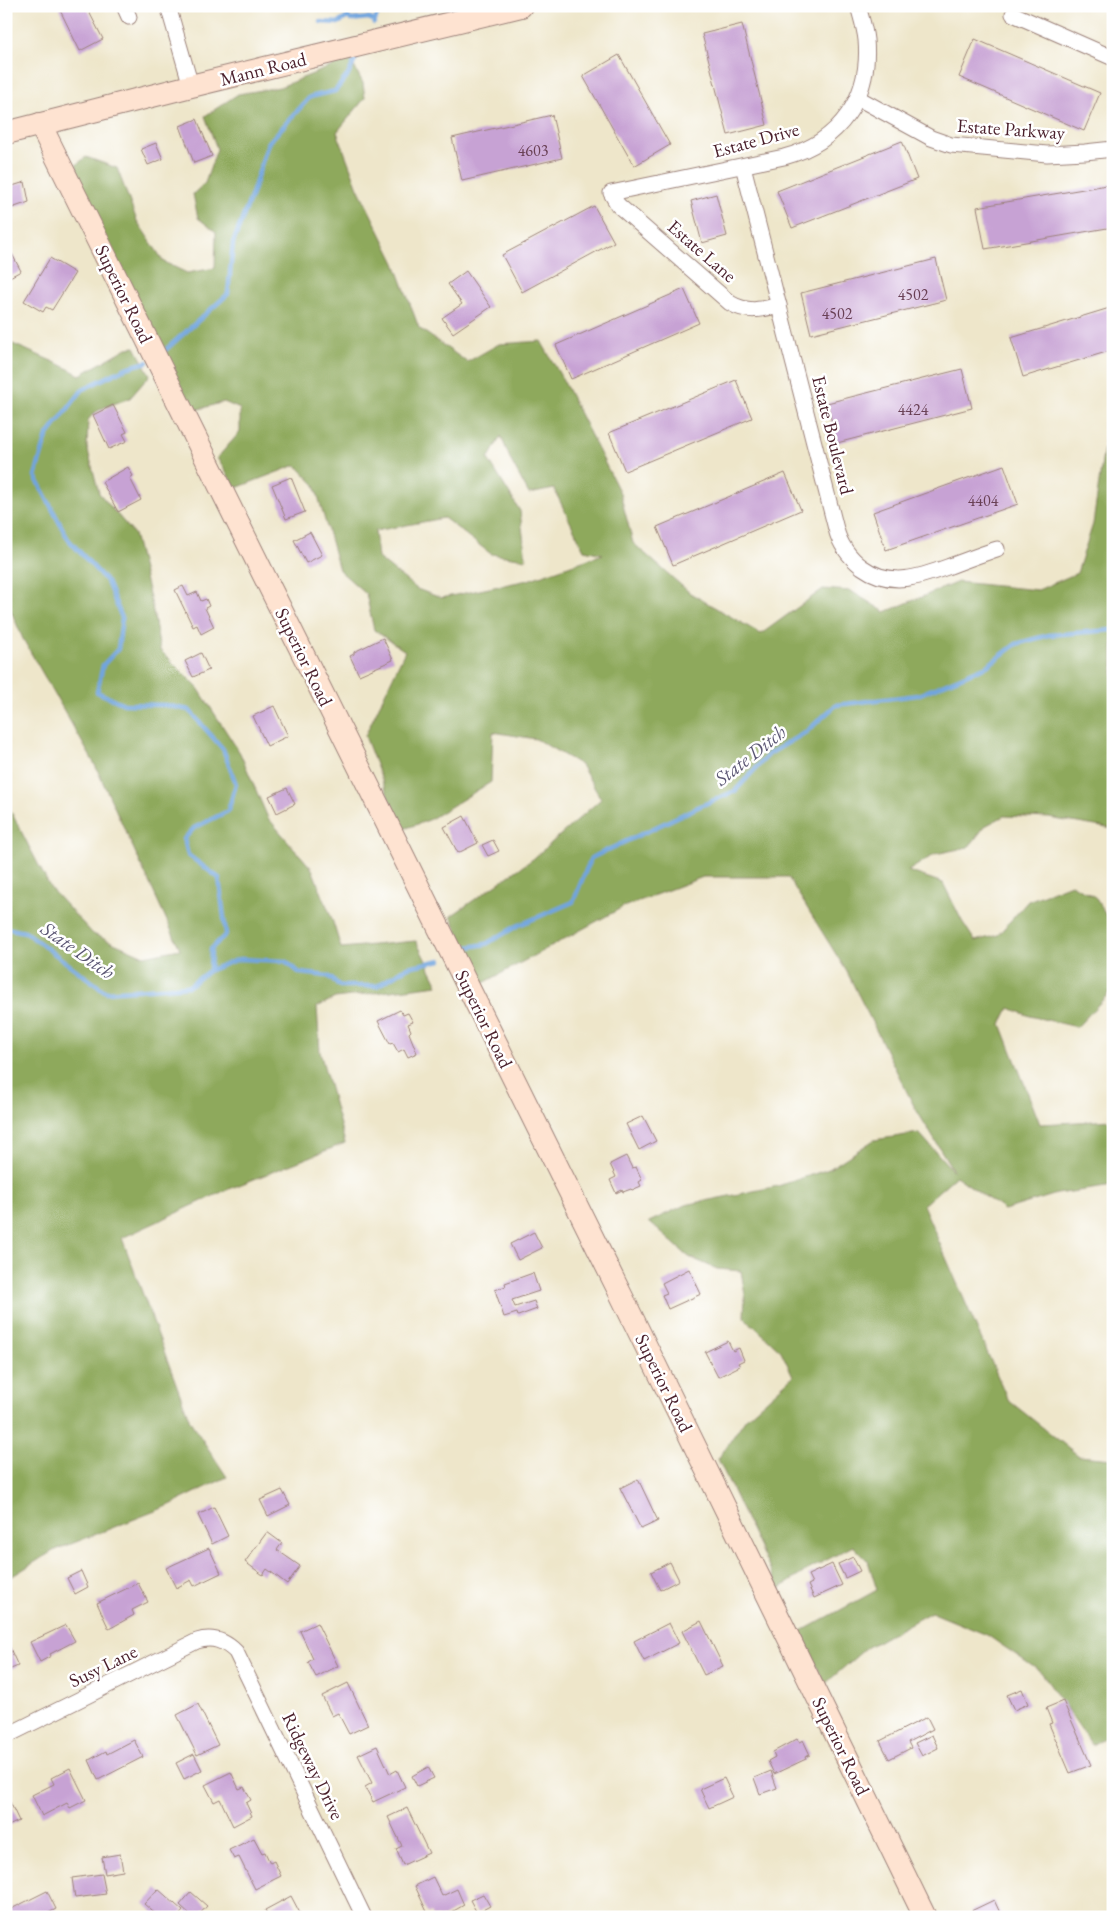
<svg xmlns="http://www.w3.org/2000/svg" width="1119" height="1923" font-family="'EB Garamond',serif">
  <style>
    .forest { fill: #8ea95b; stroke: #6c6443; fill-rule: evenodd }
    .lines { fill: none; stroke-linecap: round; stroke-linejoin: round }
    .stream { stroke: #71a5de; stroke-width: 4.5 }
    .building { fill: #c7a2d4 }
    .street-casing { stroke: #9c827a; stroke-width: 17 }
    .secondary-casing { stroke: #9c827a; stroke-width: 24 }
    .street { stroke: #fff; stroke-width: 15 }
    .secondary { stroke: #fee3d1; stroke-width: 22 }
    .labels { text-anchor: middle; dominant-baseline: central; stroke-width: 5; stroke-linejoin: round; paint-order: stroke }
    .number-label { font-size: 16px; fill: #694055 }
    .street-label { font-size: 19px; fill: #4a1f2b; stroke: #fff }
    .water-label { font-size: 20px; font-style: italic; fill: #5a5573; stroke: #fff }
  </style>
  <rect width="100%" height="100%" fill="#fff"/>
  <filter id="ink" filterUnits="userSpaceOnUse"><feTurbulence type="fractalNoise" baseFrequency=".02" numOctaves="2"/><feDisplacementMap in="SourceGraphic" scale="10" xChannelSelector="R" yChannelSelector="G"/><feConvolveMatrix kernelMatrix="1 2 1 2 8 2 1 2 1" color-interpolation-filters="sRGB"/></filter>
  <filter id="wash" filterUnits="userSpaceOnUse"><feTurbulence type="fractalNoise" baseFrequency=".0096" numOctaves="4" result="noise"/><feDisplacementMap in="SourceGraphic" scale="20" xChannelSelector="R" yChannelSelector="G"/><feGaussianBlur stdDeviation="1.12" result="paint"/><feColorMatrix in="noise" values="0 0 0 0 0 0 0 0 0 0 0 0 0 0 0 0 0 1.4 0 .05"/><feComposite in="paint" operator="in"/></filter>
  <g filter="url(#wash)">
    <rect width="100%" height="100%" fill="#eee6ca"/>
    <g class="forest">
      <path d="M350 59 363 83 365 98 337 132 358 188 395 263 419 328 467 362 499 344 541 341 564 382 620 493 633 543 690 593 761 634 823 589 851 591 885 612 958 582 1038 590 1077 573 1093 524 1105 440 1113 436V829L1049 818 1004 816 985 826 969 847 935 854 908 871 943 883 962 921 975 941 998 935 1028 901 1071 884 1095 897 1113 927V989L1077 1027 1030 1016 1009 1008 1001 1024 1040 1124 1113 1120V1186L1057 1194 1004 1210 956 1176 923 1205 1008 1400 1079 1456 1113 1459V1732L1092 1745 1041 1672 987 1635 931 1612 866 1648 825 1684 800 1632 877 1590 868 1561 853 1546 806 1571 779 1589 718 1459 746 1418 793 1376 781 1351 744 1317 745 1295 741 1271 717 1269 689 1257 649 1222 685 1205 778 1186 829 1169 874 1140 919 1133 954 1172 914 1106 847 972 788 877H703L623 907 480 985 451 916 533 859 601 799 581 765 536 739 493 732 491 782 429 820 401 830 365 736 405 651 374 630 366 594 339 570 315 485 296 465 236 488 217 458 240 432V409L224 402 192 411 80 191 76 165 86 157 117 168 137 221 164 262 187 273 215 268 216 232 198 218 193 194 205 183 217 149 205 116 238 94 280 87ZM501 436 511 461 529 494 554 489 584 550 603 554 528 580 441 598 417 589 378 558 375 531 444 518 491 554 526 559 520 511 488 459Z"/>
      <path d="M6 341 61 365 80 375 127 348 135 347 150 375 130 398 105 407 94 413 88 420 87 447 99 493 134 534 152 606 160 650 198 688 240 753 268 818 312 869 332 919 341 948 416 941 438 985 335 998 317 1007 320 1052 345 1143 224 1191 122 1238 190 1421 227 1477 168 1506 53 1551 6 1580V802L51 889 93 934 144 956 180 949 94 763 23 639 6 599Z"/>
    </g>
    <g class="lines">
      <g class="stream">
        <path d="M321 22 338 23 348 17 351 20 368 18 375 21"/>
        <path d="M374 23 381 6"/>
        <path d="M162 353 228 294 233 243 252 194 268 143 310 97 335 91 348 75 358 54"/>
        <path d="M147 362 126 368 83 389 47 436 35 476 68 539 107 582 122 618 118 649 103 665 97 692 124 704 165 705 189 710 223 749 236 784 228 811 194 828 184 839 188 855 219 878 226 934 211 949 210 970"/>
        <path d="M6 928 25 932 106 992 189 986 210 970 239 959 285 961 300 973 328 976 340 986H377L408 967 441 960"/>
        <path d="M463 948 486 944 517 926 573 902 591 858 698 807 735 791 769 754 806 732 836 705 918 695 987 666 1016 644 1049 635 1113 630"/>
      </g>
    </g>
    <g id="blocks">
      <g class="building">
        <path d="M58 6H86L103 39 80 51Z"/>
        <path d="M742 24 767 125 728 135 702 34Z"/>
        <path d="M975 39 1100 93 1084 131 959 77Z"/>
        <path d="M619 55 670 145 634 166 583 76Z"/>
        <path d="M552 115 562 158 462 181 452 138Z"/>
        <path d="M197 119 212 156 194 163 180 126Z"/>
        <path d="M902 141 917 179 792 228 777 191Z"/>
        <path d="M156 143 163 159 148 165 141 149Z"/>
        <path d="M25 182 29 202 6 210V188Z"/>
        <path d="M1113 184V227L985 249 977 207Z"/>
        <path d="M716 194 727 236 702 243 691 201Z"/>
        <path d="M594 206 614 242 522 292 502 255Z"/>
        <path d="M12 254 21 271 6 279V257Z"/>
        <path d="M50 258 75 273 52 310 46 307 43 312 24 301Z"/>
        <path d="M936 259 946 300 811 334 801 293Z"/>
        <path d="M466 271 491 307 453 333 442 318 462 304 448 284Z"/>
        <path d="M684 289 699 323 571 379 556 345Z"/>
        <path d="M1113 307V350L1023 377 1011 338Z"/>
        <path d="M962 369 972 408 837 443 827 403Z"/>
        <path d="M736 380 752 418 625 471 609 433Z"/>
        <path d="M113 405 127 432 123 434 127 441 109 449 93 415Z"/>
        <path d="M1004 465 1018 504 886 550 873 512Z"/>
        <path d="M128 467 133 476 130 478 141 500 118 512 102 482Z"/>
        <path d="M785 473 801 510 673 565 657 527Z"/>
        <path d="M291 477 305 512 286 519 272 485Z"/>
        <path d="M310 532 322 555 306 563 294 540Z"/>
        <path d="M183 586 188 596 197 592 201 601 206 599 209 606 205 608 214 627 201 634 197 625 193 627 175 590Z"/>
        <path d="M383 638 393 660 359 675 350 656 354 654V652Z"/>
        <path d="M201 653 209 670 193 677 185 661Z"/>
        <path d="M274 706 288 736 267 746 253 716Z"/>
        <path d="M287 788 295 804 277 813 269 796Z"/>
        <path d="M464 816 478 843 458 853 444 827Z"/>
        <path d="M493 840 499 851 488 856 482 845Z"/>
        <path d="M400 1010 403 1015 408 1013 413 1022 408 1024 411 1031 409 1033 417 1053 408 1057 404 1049 398 1052 393 1043 390 1044 378 1021Z"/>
        <path d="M643 1116 656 1141 639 1150 626 1124Z"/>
        <path d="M626 1156 632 1168 636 1167 642 1180 639 1182 641 1186 632 1190 631 1189 623 1192 622 1190 616 1193 610 1180 616 1177 610 1164Z"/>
        <path d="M534 1232 542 1248 518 1260 510 1244Z"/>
        <path d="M689 1269 701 1294 668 1309 662 1295 667 1293 662 1283Z"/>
        <path d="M533 1273 539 1291 512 1300 515 1307 534 1301 537 1309 518 1316 517 1313 504 1317 495 1290 506 1286 505 1283Z"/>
        <path d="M728 1341 733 1351 739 1348 744 1360 738 1363 740 1366 718 1377 705 1352Z"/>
        <path d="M638 1479 658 1521 641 1529 620 1488Z"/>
        <path d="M282 1490 290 1505 268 1516 260 1500Z"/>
        <path d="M214 1507 228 1536 212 1544 198 1515Z"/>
        <path d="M267 1532 282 1543 277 1550 300 1566 287 1584 267 1569 263 1575 245 1562Z"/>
        <path d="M209 1548 221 1573 194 1586 191 1580 176 1588 166 1568Z"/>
        <path d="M853 1557 860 1571 845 1578 838 1564Z"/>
        <path d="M670 1562 679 1580 660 1590 651 1572Z"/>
        <path d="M832 1564 842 1585 814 1598 808 1585 812 1583 808 1575Z"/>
        <path d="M81 1571 88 1587 75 1594 67 1578Z"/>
        <path d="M138 1583 148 1602 132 1610 134 1615 109 1629 97 1603Z"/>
        <path d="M701 1621 723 1666 704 1675 682 1631Z"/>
        <path d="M317 1623 338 1666 316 1677 308 1662 313 1659 300 1631Z"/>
        <path d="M669 1623 679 1643 644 1661 634 1641Z"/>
        <path d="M66 1625 75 1641 50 1654 51 1656 40 1662 30 1642Z"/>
        <path d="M9 1646 18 1666 6 1671V1648Z"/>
        <path d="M348 1683 368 1725 349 1734 338 1713 332 1716 322 1696Z"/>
        <path d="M1022 1689 1028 1704 1014 1710 1007 1695Z"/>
        <path d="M1063 1701 1091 1765 1070 1773 1049 1724 1052 1723 1046 1708Z"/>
        <path d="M198 1704 218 1745 197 1755 177 1715Z"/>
        <path d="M927 1717 933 1729 908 1742 911 1748 889 1759 880 1741Z"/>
        <path d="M932 1735 938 1748 922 1756 915 1743Z"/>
        <path d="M797 1739 799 1742 803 1740 810 1755 805 1757 806 1759 774 1774 768 1761 775 1757 773 1752Z"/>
        <path d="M134 1740 143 1757 98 1780 89 1760 106 1751 107 1754Z"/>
        <path d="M377 1746 390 1774 397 1770 405 1787 373 1802 365 1787 372 1783 358 1755Z"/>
        <path d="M194 1754 202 1770 184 1779 176 1763Z"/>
        <path d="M428 1767 434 1778 417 1786 412 1776Z"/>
        <path d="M70 1768 86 1800 70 1808 67 1803 42 1816 32 1795 54 1784 51 1778Z"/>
        <path d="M771 1771 777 1788 760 1794 754 1778Z"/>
        <path d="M231 1772 239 1789 244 1787 251 1800 246 1803 252 1816 233 1826 220 1799 214 1802 205 1785Z"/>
        <path d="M724 1778 733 1797 709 1808 700 1789Z"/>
        <path d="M10 1802 19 1821 6 1827V1804Z"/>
        <path d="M407 1808 429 1853 403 1865 396 1849 402 1846 388 1817Z"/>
        <path d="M254 1838 262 1853 265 1852 270 1863 274 1861 281 1876 255 1889 239 1857 234 1859 229 1850Z"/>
        <path d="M120 1854 123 1871 105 1874 102 1857Z"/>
        <path d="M102 1874 106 1894 75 1898 72 1878Z"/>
        <path d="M433 1877 442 1896 457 1889 464 1905 443 1917H432L430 1912 428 1914 415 1886Z"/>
        <path d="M158 1889 183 1911 178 1917H159L144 1904Z"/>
        <path d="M47 1891 56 1909 41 1917H13L9 1910Z"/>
        <path d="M191 1892 207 1906 197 1917H193L180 1905Z"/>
        <path d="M483 1894 490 1906 477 1913 470 1900Z"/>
        <path d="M291 1896 302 1917H269L265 1910Z"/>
        <path d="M994 1900 1002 1917H974L971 1911Z"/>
      </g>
    </g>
  </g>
  <g filter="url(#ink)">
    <use href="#blocks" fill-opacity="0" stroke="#9c827a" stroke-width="1"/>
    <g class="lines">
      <g class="street-casing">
        <g id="street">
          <path d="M124 6 129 17"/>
          <path d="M168 6 191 86"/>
          <path d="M1013 14 1113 58"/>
          <path d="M858 98 931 138 951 145 1047 154 1085 152 1113 149"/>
          <path d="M743 166 836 529C840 545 849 557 862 567 891 588 920 577 950 566 966 560 982 554 997 549"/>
          <path d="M779 305C761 310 747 313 730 303L618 205 611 193 784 157C840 142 871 97 866 40 865 29 861 17 858 6"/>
          <path d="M6 1736 197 1641C213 1636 225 1641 236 1652L364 1917"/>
        </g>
      </g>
      <g class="secondary-casing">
        <g id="secondary">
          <path d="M40 124 622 1297 925 1917"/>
          <path d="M6 133 191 86 521 6"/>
        </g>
      </g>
      <use href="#street" class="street"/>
      <use href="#secondary" class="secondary"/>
    </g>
  </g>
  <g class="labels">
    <g class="number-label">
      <text x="533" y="150">4603</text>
      <text x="913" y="294">4502</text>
      <text x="837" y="313">4502</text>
      <text x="913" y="409">4424</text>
      <text x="983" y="500">4404</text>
    </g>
    <g class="street-label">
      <text transform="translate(263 69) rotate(-14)">Mann Road</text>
      <text transform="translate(1011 129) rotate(4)">Estate Parkway</text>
      <text transform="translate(756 140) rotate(-15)">Estate Drive</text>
      <text transform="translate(702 251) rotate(41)">Estate Lane</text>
      <text transform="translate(124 294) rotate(64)">Superior Road</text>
      <text transform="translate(833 435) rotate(76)">Estate Boulevard</text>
      <text transform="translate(304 657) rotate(64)">Superior Road</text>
      <text transform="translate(484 1019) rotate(64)">Superior Road</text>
      <text transform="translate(664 1383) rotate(64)">Superior Road</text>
      <text transform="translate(103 1666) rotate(-26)">Susy Lane</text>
      <text transform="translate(841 1746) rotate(64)">Superior Road</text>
      <text transform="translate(313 1766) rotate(64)">Ridgeway Drive</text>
    </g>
    <g class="water-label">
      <text transform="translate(750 755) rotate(-38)">State Ditch</text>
      <text transform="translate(78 950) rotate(35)">State Ditch</text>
    </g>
  </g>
  <rect width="1119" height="1923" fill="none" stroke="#fff" stroke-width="25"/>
</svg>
